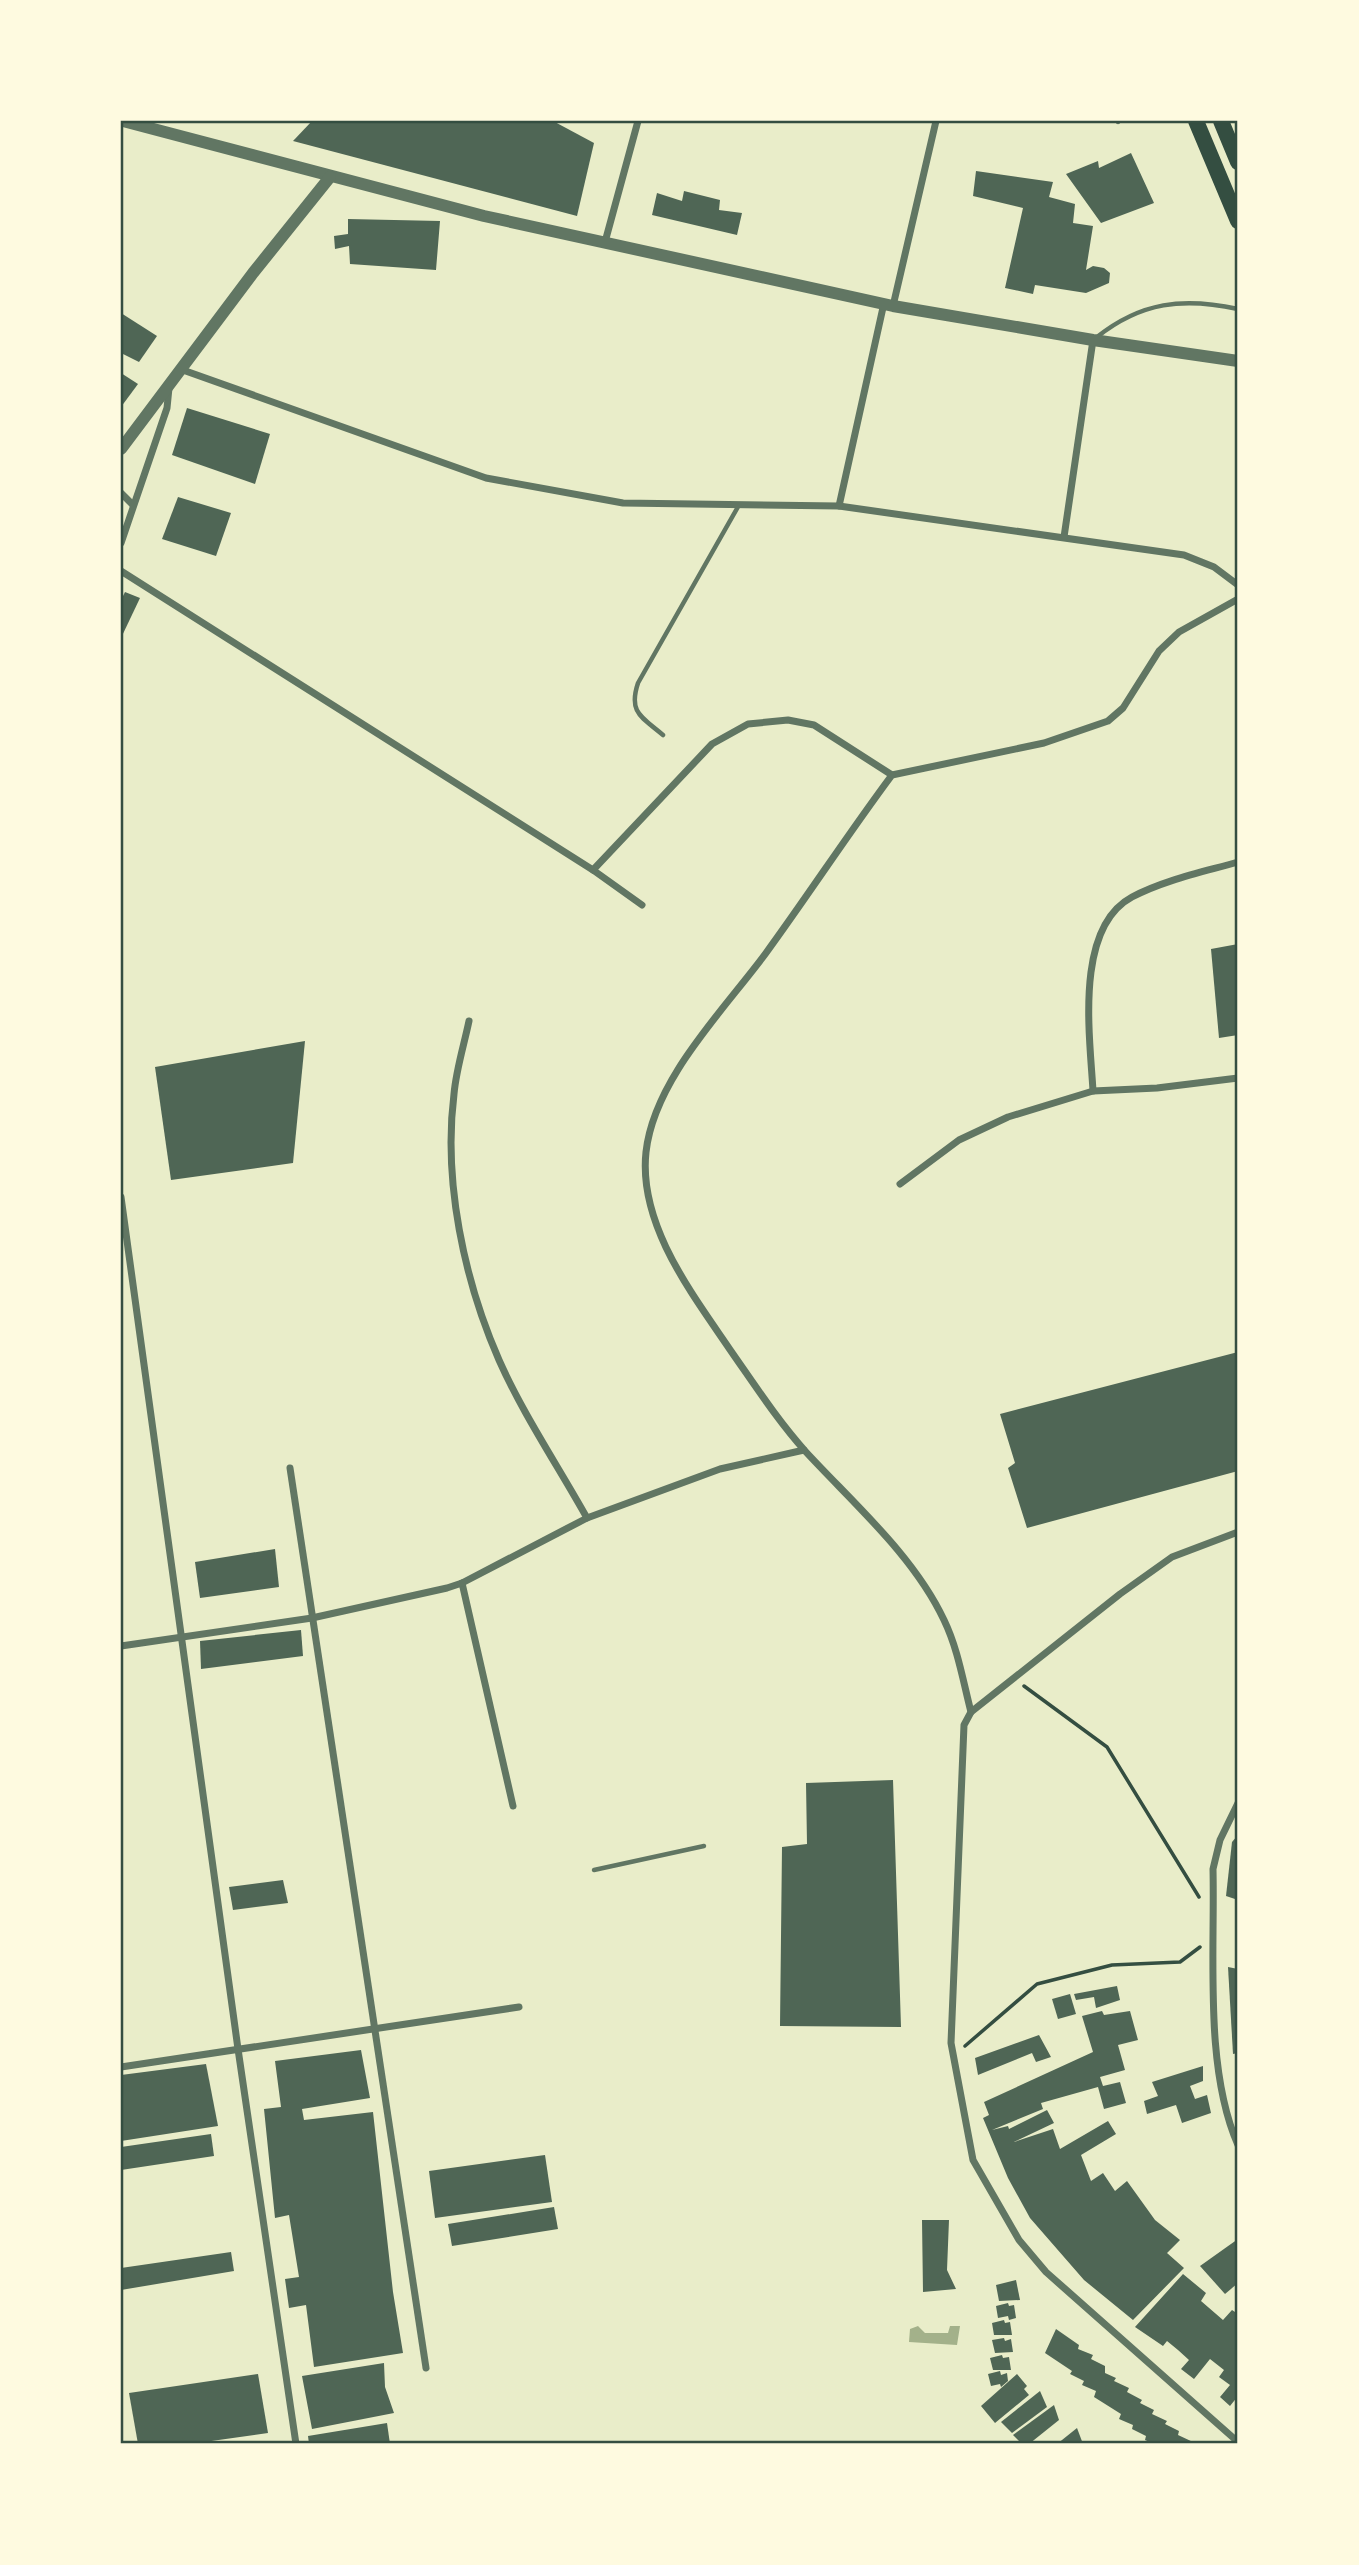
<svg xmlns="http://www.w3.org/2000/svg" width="1359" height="2565" font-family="Raleway,sans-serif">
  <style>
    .water { fill: #a3b18a }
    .building { fill: #4f6655 }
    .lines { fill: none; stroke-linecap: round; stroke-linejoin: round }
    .path { stroke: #344e41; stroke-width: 3.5 }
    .service { stroke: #617663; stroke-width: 4.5 }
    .minor { stroke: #617663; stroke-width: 7 }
    .tertiary { stroke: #617663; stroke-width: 12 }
    .primary { stroke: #344e41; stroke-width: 16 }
    .neatline { fill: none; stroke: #344e41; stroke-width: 2.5 }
  </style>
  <rect width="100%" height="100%" fill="#e9edc9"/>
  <path class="water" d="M918 2326 925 2333H948L950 2326H960L957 2345 909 2342 910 2329Z"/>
  <g class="building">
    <path d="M312 121H553L594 143 577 216 293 141Z"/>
    <path d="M1131 153 1154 203 1101 223 1066 174 1098 161 1099 168Z"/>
    <path d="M976 171 1053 182 1049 197 1075 204 1073 223 1093 226 1086 270 1093 266 1104 268 1110 273 1109 283 1086 293 1035 285 1033 294 1005 288 1023 208 973 196Z"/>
    <path d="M684 191 720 200 719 210 742 213 737 235 652 215 657 193 682 201Z"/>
    <path d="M348 219 440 221 436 270 350 264 349 246 335 249 334 236 348 234Z"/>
    <path d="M121 313 157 336 139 362 121 353Z"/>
    <path d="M121 373 138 384 121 407Z"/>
    <path d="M187 408 270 434 255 484 172 455Z"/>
    <path d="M178 497 231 513 216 556 162 539Z"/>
    <path d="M125 592 140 598 121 638V600Z"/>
    <path d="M1238 944V1035L1219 1038 1211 949Z"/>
    <path d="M305 1041 293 1163 171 1180 155 1067Z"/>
    <path d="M1238 1352V1471L1027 1528 1008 1468 1015 1463 1000 1414Z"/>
    <path d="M275 1549 279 1587 200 1598 195 1562Z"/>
    <path d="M301 1630 303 1656 201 1669 200 1641Z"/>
    <path d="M893 1780 901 2027 780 2026 782 1847 807 1844 806 1783Z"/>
    <path d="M1238 1835V1900L1226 1896 1232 1842Z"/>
    <path d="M283 1880 288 1903 233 1910 229 1887Z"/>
    <path d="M1228 1967 1238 1969V2053L1233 2054Z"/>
    <path d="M1117 1986 1120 2000 1096 2008 1094 1997 1076 2000 1074 1994Z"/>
    <path d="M1070 1994 1076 2014 1058 2019 1052 1999Z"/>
    <path d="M1102 2011 1104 2015 1130 2011 1138 2040 1118 2045 1125 2070 1100 2077 1103 2086 1120 2082 1126 2103 1104 2109 1098 2087 1041 2103 1043 2109 992 2130 1008 2126 1009 2129 1047 2110 1054 2123 1014 2142 1053 2129 1060 2149 1108 2121 1116 2134 1081 2155 1091 2181 1103 2173 1115 2191 1127 2181 1155 2220 1180 2240 1167 2253 1184 2268 1133 2320 1084 2280 1030 2218 1008 2178 983 2118 989 2115 984 2102 1093 2052 1082 2016Z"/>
    <path d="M1039 2035 1051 2057 1036 2062 1032 2053 978 2075 975 2058Z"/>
    <path d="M361 2050 370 2098 302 2109 304 2120 373 2112 393 2292 403 2353 314 2367 306 2305 289 2308 285 2279 299 2277 289 2215 275 2218 264 2109 281 2107 275 2061Z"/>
    <path d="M206 2064 218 2126 121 2141V2075Z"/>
    <path d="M1203 2066V2081L1190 2086 1195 2099 1207 2095 1211 2113 1182 2123 1176 2105 1147 2114 1144 2101 1158 2096 1152 2082Z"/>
    <path d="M211 2134 214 2156 121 2170V2147Z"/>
    <path d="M545 2155 552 2202 435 2218 429 2171Z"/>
    <path d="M554 2207 558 2229 452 2246 448 2224Z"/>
    <path d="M922 2220H949L947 2270 956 2289 923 2292Z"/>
    <path d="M1238 2239V2283L1225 2294 1200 2266Z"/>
    <path d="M231 2252 234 2271 121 2290V2268Z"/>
    <path d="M1183 2274 1206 2293 1201 2301 1223 2320 1232 2310 1238 2314V2396L1230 2406 1220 2397 1230 2385 1219 2377 1224 2370 1210 2359 1194 2379 1181 2369 1189 2360 1178 2350 1167 2341 1163 2346 1135 2327Z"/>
    <path d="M1016 2280 1020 2300 999 2301 996 2285Z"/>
    <path d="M1008 2303 1009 2306 1014 2305 1016 2318 1009 2320 1008 2316 998 2318 996 2306Z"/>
    <path d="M1004 2320 1005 2323 1010 2322 1012 2335H994L992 2323Z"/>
    <path d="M1056 2329 1079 2345 1078 2349 1093 2355 1091 2359 1105 2366V2373L1116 2378 1114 2381 1129 2388 1127 2392 1142 2400 1140 2403 1154 2410 1152 2414 1167 2421 1165 2424 1179 2431 1178 2435 1193 2442 1192 2444H1154L1145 2440 1146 2436 1132 2429 1133 2425 1119 2419 1121 2414 1094 2397 1096 2391 1082 2385 1084 2381 1070 2374 1072 2371 1045 2353Z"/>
    <path d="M1004 2338 1005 2341 1011 2339 1013 2352 995 2353 992 2340Z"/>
    <path d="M1002 2355 1003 2358 1009 2357 1011 2370H993L990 2358Z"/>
    <path d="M384 2363 385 2387 394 2413 312 2429 302 2376Z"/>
    <path d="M1000 2371 1001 2375 1007 2373 1008 2381 1001 2387 1000 2384 991 2386 988 2374Z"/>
    <path d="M258 2374 268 2433 190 2444H138L129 2393Z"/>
    <path d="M1017 2374 1027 2386 1024 2389 1029 2395 995 2423 981 2406Z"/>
    <path d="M1040 2391 1047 2407 1012 2433 1001 2422Z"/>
    <path d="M1054 2405 1059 2420 1029 2444H1022L1013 2435Z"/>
    <path d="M387 2423 390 2444H309L308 2436Z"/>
    <path d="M1077 2428 1083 2444H1057Z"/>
  </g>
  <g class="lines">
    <g class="path">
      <path d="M1024 1686 1107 1747 1199 1897"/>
      <path d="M965 2046 1037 1984 1112 1965 1180 1962 1200 1947"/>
    </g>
    <g class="service">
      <path d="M1118 121V122"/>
      <path d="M1097 337C1141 302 1183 297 1238 309"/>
      <path d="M663 735C642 717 628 713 638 683L739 505"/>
      <path d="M594 1870 704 1846"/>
    </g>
    <g class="minor">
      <path d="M605 242 638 121"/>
      <path d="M893 306 936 121"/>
      <path d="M180 369 486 478 623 503 839 506 1184 555 1214 567 1238 585"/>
      <path d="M121 493 133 505"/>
      <path d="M839 506 884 303"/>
      <path d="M1064 537 1093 340"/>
      <path d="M121 543 167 408 169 388"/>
      <path d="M121 571 593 870 642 905"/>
      <path d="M1238 599 1179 632 1159 651 1123 708 1108 721 1044 743 892 775C848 834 809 894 766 953 724 1010 654 1079 646 1152 638 1226 694 1296 733 1354 756 1387 779 1422 806 1452 854 1504 914 1556 944 1620 958 1649 963 1681 971 1712L964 1725 951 2043 973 2160 1019 2240 1046 2272 1238 2442"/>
      <path d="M593 870 712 744 748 724 788 720 814 725 892 775"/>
      <path d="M469 1021C464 1045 456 1070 454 1094 443 1181 464 1280 499 1360 523 1414 558 1466 587 1518"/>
      <path d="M1093 1091C1090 1037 1074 928 1132 897 1164 880 1203 872 1238 862"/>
      <path d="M900 1184 959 1140 1008 1117 1093 1091 1157 1088 1238 1078"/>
      <path d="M121 1197 238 2049 296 2444"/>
      <path d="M290 1468 426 2368"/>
      <path d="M462 1583 513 1806"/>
      <path d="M121 1646 312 1618 447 1588 462 1583 587 1518 720 1469 804 1450"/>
      <path d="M971 1712 1120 1594 1172 1557 1238 1532"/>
      <path d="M1238 1803 1220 1840 1213 1869C1215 1954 1204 2068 1238 2145"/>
      <path d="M121 2067 519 2007"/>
    </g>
    <g class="tertiary">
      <path d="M123 121 484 216 893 306 1093 340 1238 361"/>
      <path d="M121 449 253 273 330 177"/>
    </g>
    <g class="primary">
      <path d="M1196 121 1238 221"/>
      <path d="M1221 121 1238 162"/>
    </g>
  </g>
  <rect width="1359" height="2565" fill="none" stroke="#fefae0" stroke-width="245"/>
  <rect x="122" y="122" width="1114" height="2320" class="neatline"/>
</svg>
